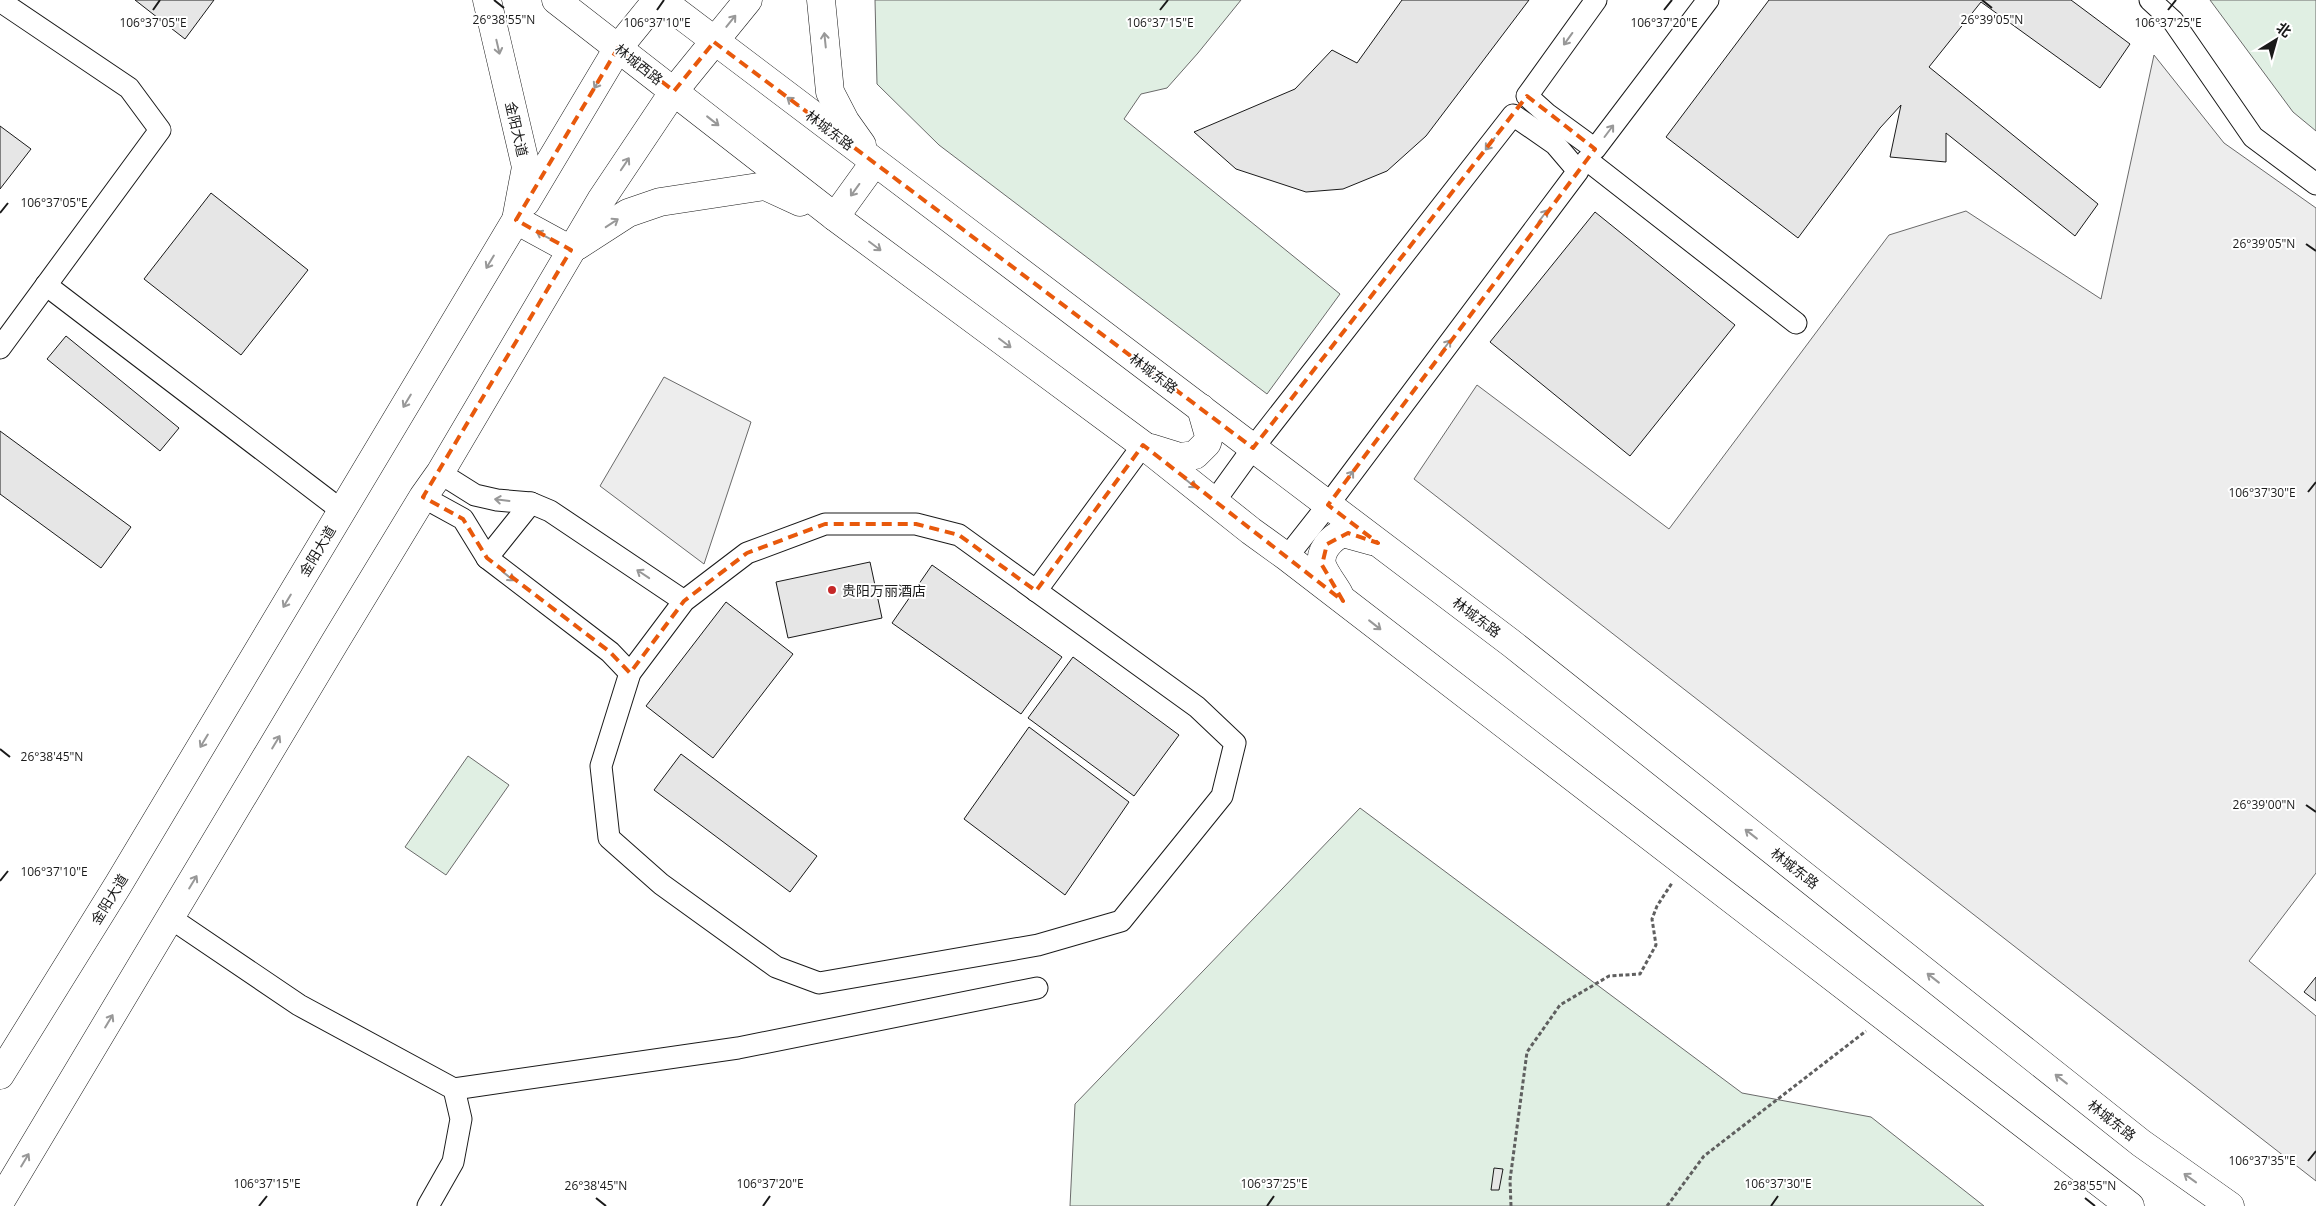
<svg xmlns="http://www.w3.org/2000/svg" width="2316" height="1206" font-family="'Open Sans','Noto Sans SC',sans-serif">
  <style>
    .green { fill: #e0efe3; stroke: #6a6a6a }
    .parking { fill: #ededed; stroke: #6a6a6a }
    .building { fill: #e6e6e6; stroke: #1a1a1a }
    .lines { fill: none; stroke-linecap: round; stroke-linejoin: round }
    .minor-casing { stroke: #1a1a1a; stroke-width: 23 }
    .major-casing { stroke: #1a1a1a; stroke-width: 29 }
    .path { stroke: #5f5f5f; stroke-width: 3; stroke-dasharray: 4 2.5; stroke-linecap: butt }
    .minor { stroke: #fff; stroke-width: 21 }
    .major { stroke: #fff; stroke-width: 28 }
    .oneway { stroke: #989898 }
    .marked { fill: none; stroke: #e8590c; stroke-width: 4; stroke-dasharray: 10 6; stroke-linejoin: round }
    .ticks { fill: none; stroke: #1a1a1a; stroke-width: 2 }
    .poi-dot { fill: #c62828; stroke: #fff; stroke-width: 2 }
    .labels { text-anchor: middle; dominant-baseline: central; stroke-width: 4; stroke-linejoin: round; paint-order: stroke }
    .street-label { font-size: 14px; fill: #1a1a1a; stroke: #fff }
    .poi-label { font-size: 14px; fill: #1a1a1a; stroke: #fff; text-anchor: start }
    .ticks-label { font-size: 12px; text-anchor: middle; fill: #1a1a1a; stroke: #fff; stroke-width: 4; stroke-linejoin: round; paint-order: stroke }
  </style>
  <rect width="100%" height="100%" fill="#fff"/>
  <g class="green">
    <path d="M875 0H1241L1198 53 1167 88 1141 94 1124 119 1340 294 1267 394 939 145 877 84Z"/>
    <path d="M2210 0H2316V131L2293 112Z"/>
    <path d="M468 756 509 785 446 875 405 847Z"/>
    <path d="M1360 808 1742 1093 1871 1117 1984 1206H1070L1075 1104Z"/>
  </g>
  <g class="parking">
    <path d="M2154 55 2224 143 2316 208V873L2249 961 2316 1016V1181L1414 479 1477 385 1669 529 1889 235 1966 211 2101 299Z"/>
    <path d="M664 377 751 422 704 564 600 486Z"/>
  </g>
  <g class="building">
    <path d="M135 0H214L185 39Z"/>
    <path d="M1402 0H1529L1426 136 1387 171 1343 189 1306 192 1236 169 1194 132 1295 89 1332 50 1357 63Z"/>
    <path d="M1769 0H2071L2130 44 2100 88 1981 2 1929 67 2098 204 2075 236 1946 133V162L1890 157 1901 105 1880 128 1798 238 1666 137Z"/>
    <path d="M0 126 31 149 0 189Z"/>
    <path d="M211 193 308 270 241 355 144 279Z"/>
    <path d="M1595 212 1735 325 1630 456 1490 342Z"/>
    <path d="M66 336 179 428 160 451 47 359Z"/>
    <path d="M0 431 131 527 101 568 0 494Z"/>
    <path d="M870 562 882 618 788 638 776 582Z"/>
    <path d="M932 565 1062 657 1021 714 892 623Z"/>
    <path d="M726 602 793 654 713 758 646 706Z"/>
    <path d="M1073 657 1179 735 1134 796 1028 718Z"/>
    <path d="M1029 727 1129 802 1065 895 964 819Z"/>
    <path d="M681 754 817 856 790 892 654 790Z"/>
    <path d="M2316 977V1001L2304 992Z"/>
    <path d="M1494 1168 1503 1169 1499 1190H1491Z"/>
  </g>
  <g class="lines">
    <g class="minor-casing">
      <g id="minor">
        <path d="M1596 0 1527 96 1547 114 1595 149 1708 0"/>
        <path d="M2150 0 2173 21 2253 137 2316 184"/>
        <path d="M0 1 129 88 160 130 0 348"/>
        <path d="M1587 160 1796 323"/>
        <path d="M46 285 341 510"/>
        <path d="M440 473 475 495 497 500 531 503 550 511 684 601"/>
        <path d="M423 497 463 519 487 558 610 652 630 673"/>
        <path d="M1214 502 1253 448 1513 115 1555 144 1578 171 1328 505 1287 557"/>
        <path d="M825 524H916L959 535 1197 707 1235 743 1222 796 1121 921 1038 945 819 983 776 967 661 884 609 838 601 766 630 673 684 601 747 553Z"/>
        <path d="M487 558 531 503"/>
        <path d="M1036 591 1143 445"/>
        <path d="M172 919 299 1005 454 1089 461 1119 453 1162 428 1206"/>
        <path d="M454 1089 738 1048 1037 988"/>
      </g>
    </g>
    <g class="major-casing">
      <g id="major">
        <path d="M556 0 835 217 1143 445 1251 531 1287 557 2130 1206"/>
        <path d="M661 0 1511 643 2141 1143 2230 1206"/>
        <path d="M821 0 830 92 845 121 862 145"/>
        <path d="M526 202 618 48 657 0"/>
        <path d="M835 217 874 163"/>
        <path d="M516 220 571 250"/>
        <path d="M577 246 628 213 660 202 765 186 800 202"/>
        <path d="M1151 448 1180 457 1195 455 1207 443 1209 436 1201 408"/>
        <path d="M1339 594C1334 585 1325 574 1322 565 1319 551 1331 538 1343 533L1372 541"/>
        <path d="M0 1075 118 885 516 220 526 167 487 0"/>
        <path d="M0 1202 335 642 423 497 440 473 601 200 674 91 748 0"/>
      </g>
    </g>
    <g class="path">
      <path d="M1511 1206 1510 1180 1527 1052 1560 1005 1609 976 1640 974 1656 945 1652 919 1657 906 1672 883"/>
      <path d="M1667 1206 1704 1156 1866 1031"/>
    </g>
    <use href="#minor" class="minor"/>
    <use href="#major" class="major"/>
  </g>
  <defs><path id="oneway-shaft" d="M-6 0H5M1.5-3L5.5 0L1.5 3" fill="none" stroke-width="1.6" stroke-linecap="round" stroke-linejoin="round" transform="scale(1.25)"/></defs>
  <g class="oneway">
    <use href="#oneway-shaft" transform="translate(731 21) rotate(-51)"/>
    <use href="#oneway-shaft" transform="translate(1568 39) rotate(126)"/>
    <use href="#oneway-shaft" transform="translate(825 40) rotate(-96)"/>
    <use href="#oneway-shaft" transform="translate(498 47) rotate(77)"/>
    <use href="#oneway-shaft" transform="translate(598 82) rotate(121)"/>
    <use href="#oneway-shaft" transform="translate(793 102) rotate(-143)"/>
    <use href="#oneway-shaft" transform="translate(713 121) rotate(38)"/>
    <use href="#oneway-shaft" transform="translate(1609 131) rotate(-53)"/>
    <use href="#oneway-shaft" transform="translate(1490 144) rotate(128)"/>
    <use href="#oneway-shaft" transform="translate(625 164) rotate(-56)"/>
    <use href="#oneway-shaft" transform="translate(855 190) rotate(126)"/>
    <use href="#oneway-shaft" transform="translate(1543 216) rotate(-53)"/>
    <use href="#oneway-shaft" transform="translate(612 223) rotate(-33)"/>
    <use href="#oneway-shaft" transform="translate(543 235) rotate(-152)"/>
    <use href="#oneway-shaft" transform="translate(875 246) rotate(37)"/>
    <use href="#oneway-shaft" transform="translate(490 262) rotate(121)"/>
    <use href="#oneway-shaft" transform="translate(1005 343) rotate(37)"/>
    <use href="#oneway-shaft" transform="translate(1446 346) rotate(-53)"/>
    <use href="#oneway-shaft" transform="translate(407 401) rotate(121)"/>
    <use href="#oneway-shaft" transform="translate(1349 477) rotate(-54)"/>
    <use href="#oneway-shaft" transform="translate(1190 483) rotate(39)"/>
    <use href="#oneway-shaft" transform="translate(502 500) rotate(-173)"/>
    <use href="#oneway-shaft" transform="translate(643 574) rotate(-146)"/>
    <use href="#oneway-shaft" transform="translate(508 576) rotate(39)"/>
    <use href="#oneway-shaft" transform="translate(287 601) rotate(121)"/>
    <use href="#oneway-shaft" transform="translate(1375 625) rotate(38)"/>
    <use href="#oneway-shaft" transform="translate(204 741) rotate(121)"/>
    <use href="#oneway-shaft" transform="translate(276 742) rotate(-59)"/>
    <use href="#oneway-shaft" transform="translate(1751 834) rotate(-142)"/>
    <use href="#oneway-shaft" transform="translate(193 882) rotate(-59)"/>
    <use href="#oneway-shaft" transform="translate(1933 978) rotate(-142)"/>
    <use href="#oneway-shaft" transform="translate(109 1021) rotate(-59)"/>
    <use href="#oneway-shaft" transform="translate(2061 1079) rotate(-142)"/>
    <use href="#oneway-shaft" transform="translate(25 1160) rotate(-59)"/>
    <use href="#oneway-shaft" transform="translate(2190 1178) rotate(-144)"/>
  </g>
  <path class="marked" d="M714 42 1253 448 1527 96 1595 149 1328 505 1378 543 1348 533 1327 544 1322 565 1343 601 1143 445 1036 591 959 535 916 524H825L747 553 684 601 630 673 610 652 487 558 463 519 423 497 571 250 516 220 618 48 674 91Z"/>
  <path class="ticks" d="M494 0 504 8M1982 0 1992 8M153 10 160 0M657 10 664 0M1160 10 1168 0M1664 10 1672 0M2168 10 2176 0M0 213 8 203M2306 244 2316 251M2308 492 2316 482M0 749 10 757M2306 805 2316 812M0 881 8 871M2308 1161 2316 1151M596 1198 606 1206M2085 1198 2095 1206M259 1206 267 1196M763 1206 770 1196M1267 1206 1274 1196M1771 1206 1778 1196"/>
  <circle class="poi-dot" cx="832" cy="590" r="5"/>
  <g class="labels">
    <g class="street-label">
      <text transform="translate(639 64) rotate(38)">林城西路</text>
      <text transform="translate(517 129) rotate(77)">金阳大道</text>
      <text transform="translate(830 130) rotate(37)">林城东路</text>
      <text transform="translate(1154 373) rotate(37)">林城东路</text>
      <text transform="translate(317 551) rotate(-59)">金阳大道</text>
      <text transform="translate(1477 617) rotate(37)">林城东路</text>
      <text transform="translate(1795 868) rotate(38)">林城东路</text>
      <text transform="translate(109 899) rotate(-58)">金阳大道</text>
      <text transform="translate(2112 1120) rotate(38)">林城东路</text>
    </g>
    <g class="poi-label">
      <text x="842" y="590">贵阳万丽酒店</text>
    </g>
  </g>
  <g class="ticks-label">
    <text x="504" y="24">26°38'55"N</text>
    <text x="1992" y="24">26°39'05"N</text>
    <text x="153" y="27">106°37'05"E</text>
    <text x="657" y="27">106°37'10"E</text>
    <text x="1160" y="27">106°37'15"E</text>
    <text x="1664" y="27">106°37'20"E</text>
    <text x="2168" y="27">106°37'25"E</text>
    <text x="54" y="207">106°37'05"E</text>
    <text x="2264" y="248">26°39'05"N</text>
    <text x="2262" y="497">106°37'30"E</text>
    <text x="52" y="761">26°38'45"N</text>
    <text x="2264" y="809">26°39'00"N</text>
    <text x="54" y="876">106°37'10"E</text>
    <text x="2262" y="1165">106°37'35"E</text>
    <text x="267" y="1188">106°37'15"E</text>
    <text x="770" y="1188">106°37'20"E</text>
    <text x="1274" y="1188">106°37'25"E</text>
    <text x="1778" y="1188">106°37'30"E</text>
    <text x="596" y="1190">26°38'45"N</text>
    <text x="2085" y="1190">26°38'55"N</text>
  </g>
  <g transform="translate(2276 40) rotate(37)" stroke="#ffffff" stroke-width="4" paint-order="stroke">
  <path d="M0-4L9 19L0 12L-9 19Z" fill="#1a1a1a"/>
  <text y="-8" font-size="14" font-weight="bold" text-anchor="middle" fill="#1a1a1a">北</text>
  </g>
</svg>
